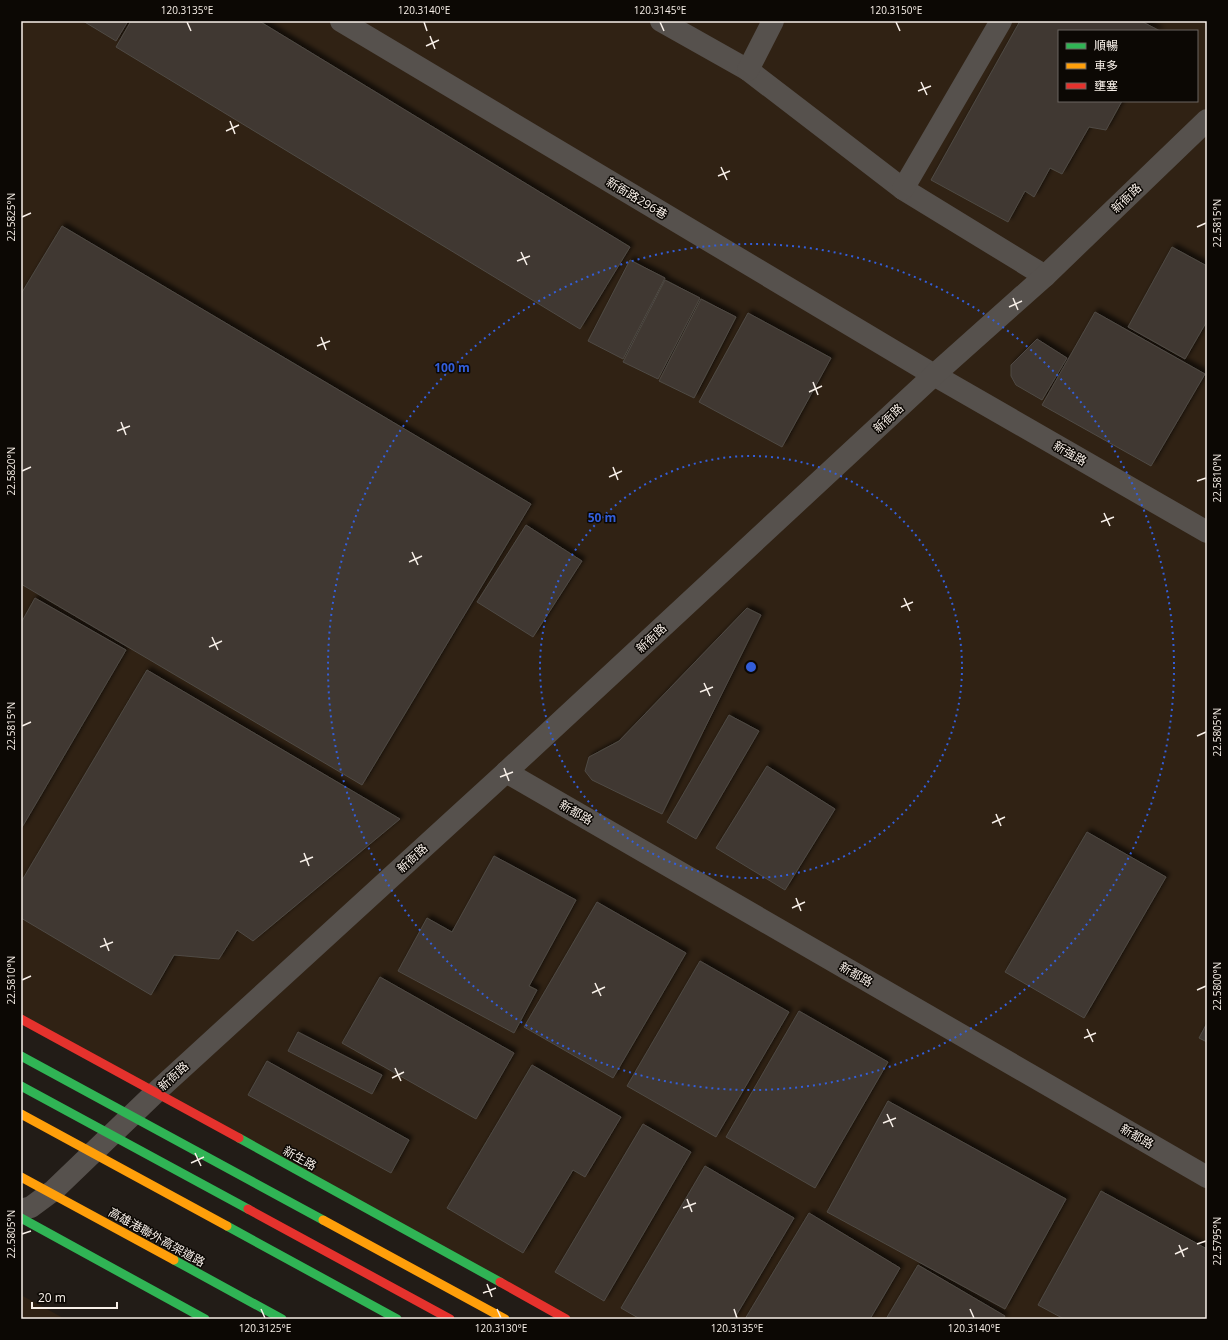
<svg xmlns="http://www.w3.org/2000/svg" width="1228" height="1340" font-family="'Open Sans','Noto Sans TC',sans-serif">
  <style>
    .built { fill: #302214; fill-rule: evenodd }
    .building { fill: #403830; stroke: #4f4a45; filter: url(#shadow) }
    .lines { fill: none; stroke-linecap: round; stroke-linejoin: round }
    .street { stroke: #56514d; stroke-width: 22 }
    .fast { stroke: #30b455; stroke-width: 9 }
    .slow { stroke: #ff9f0a; stroke-width: 9 }
    .jam { stroke: #e5322d; stroke-width: 9 }
    .ticks { fill: none; stroke: #f8f0e9; stroke-width: 1.5 }
    .ring { fill: none; stroke: #335eda; stroke-width: 2; stroke-dasharray: 2 4 }
    .labels { text-anchor: middle; dominant-baseline: central; stroke-width: 3; stroke-linejoin: round; paint-order: stroke }
    .street-label { font-size: 12px; fill: #f8f0e9; stroke: #0c0804 }
    .centre { fill: #335eda; stroke: #0c0804; stroke-width: 2 }
    .ring-label { font-size: 12px; text-anchor: middle; font-weight: bold; fill: #335eda; stroke: #0c0804; stroke-width: 3; stroke-linejoin: round; paint-order: stroke }
    .neatline { fill: none; stroke: #f8f0e9; stroke-width: 1.5 }
    .ticks-label { font-size: 10px; text-anchor: middle; fill: #f8f0e9 }
  </style>
  <defs>
    <filter id="shadow"><feDropShadow dx="3.5" dy="-3.5" stdDeviation="2" flood-color="#0009"/></filter>
  </defs>
  <rect width="100%" height="100%" fill="#221c17"/>
  <g class="built">
    <path d="M21 21H1207V108L1056 264 1207 120V1319H566L21 1019ZM1059 31H1197V101H1059Z"/>
    <path d="M21 1295 65 1319H21Z"/>
  </g>
  <g class="building">
    <path d="M83 21H128L116 41Z"/>
    <path d="M131 21H259L630 247 580 329 116 47Z"/>
    <path d="M1020 21H1141L1160 31H1059V101H1122L1106 130 1089 127 1062 174 1050 168 1034 197 1025 191 1008 222 931 180Z"/>
    <path d="M62 226 531 504 362 785 21 584V294Z"/>
    <path d="M1172 247 1207 266V321L1185 359 1128 327Z"/>
    <path d="M630 260 665 278 623 359 588 341Z"/>
    <path d="M665 280 700 298 658 379 623 362Z"/>
    <path d="M701 299 736 317 694 398 659 381Z"/>
    <path d="M1095 312 1205 374 1151 466 1042 405Z"/>
    <path d="M748 313 831 358 782 447 699 402Z"/>
    <path d="M1037 339 1067 358 1042 400 1016 385 1011 376V365Z"/>
    <path d="M526 525 582 561 533 637 477 602Z"/>
    <path d="M35 598 126 650 21 829V623Z"/>
    <path d="M747 608 761 615 662 814 592 780 585 771 589 757 619 741Z"/>
    <path d="M147 670 400 819 253 941 237 930 219 959 174 955 151 995 21 918V882Z"/>
    <path d="M729 715 759 731 696 839 667 822Z"/>
    <path d="M767 766 835 809 785 890 716 848Z"/>
    <path d="M1087 832 1166 877 1084 1018 1005 972Z"/>
    <path d="M494 856 576 900 529 986 537 990 514 1033 398 971 427 918 452 932Z"/>
    <path d="M597 902 686 953 613 1078 524 1027Z"/>
    <path d="M700 961 789 1012 716 1137 627 1086Z"/>
    <path d="M380 977 514 1053 476 1119 342 1043Z"/>
    <path d="M799 1011 888 1062 815 1188 726 1137Z"/>
    <path d="M1207 1023V1042L1199 1038Z"/>
    <path d="M298 1032 382 1075 372 1094 288 1051Z"/>
    <path d="M267 1061 409 1140 391 1173 248 1095Z"/>
    <path d="M532 1065 621 1117 585 1177 573 1170 523 1253 447 1208Z"/>
    <path d="M888 1101 1066 1199 1005 1309 827 1212Z"/>
    <path d="M643 1124 691 1152 604 1301 555 1272Z"/>
    <path d="M705 1166 794 1218 734 1319H640L621 1308Z"/>
    <path d="M1101 1191 1207 1249V1319H1064L1038 1305Z"/>
    <path d="M809 1213 900 1268 870 1319H745Z"/>
    <path d="M918 1265 1005 1316 1003 1319H886Z"/>
  </g>
  <g class="lines">
    <g class="street">
      <path d="M341 21 934 375 1207 532"/>
      <path d="M661 21 748 70 903 189 1045 276"/>
      <path d="M748 70 773 21"/>
      <path d="M903 189 1001 21"/>
      <path d="M506 772 1207 1177"/>
      <path d="M21 1210 31 1207 54 1190 156 1092 506 772 934 375 1045 276 1207 120"/>
    </g>
    <g class="fast">
      <path d="M21 1056 323 1220"/>
      <path d="M21 1086 248 1209"/>
      <path d="M239 1138 500 1282"/>
      <path d="M21 1218 205 1319"/>
      <path d="M227 1226 397 1319"/>
      <path d="M174 1260 282 1319"/>
    </g>
    <g class="slow">
      <path d="M21 1114 227 1226"/>
      <path d="M21 1177 174 1260"/>
      <path d="M323 1220 505 1319"/>
    </g>
    <g class="jam">
      <path d="M21 1019 239 1138"/>
      <path d="M248 1209 450 1319"/>
      <path d="M500 1282 566 1319"/>
    </g>
  </g>
  <path class="ticks" d="M187 22 191 31M424 22 427 31M660 22 664 31M896 22 900 31M430 36 435 49M426 46 439 40M921 82 927 95M918 91 931 86M230 121 235 134M226 131 239 125M721 167 727 180M718 176 730 171M22 217 31 213M1197 227 1206 223M521 252 527 265M517 261 530 256M1013 298 1018 310M1009 307 1022 301M321 337 326 350M317 346 330 341M813 382 818 395M809 392 822 386M121 422 126 435M117 431 130 426M613 467 618 480M22 471 31 467M609 477 622 471M1197 481 1206 478M1104 513 1110 526M1101 522 1114 517M412 552 418 565M409 562 422 556M904 598 910 611M901 607 913 602M212 637 218 650M209 647 222 641M704 683 710 696M700 692 713 687M22 726 31 722M1197 736 1206 732M504 768 509 781M500 777 513 772M996 814 1001 826M992 823 1005 817M304 853 309 866M300 862 313 857M796 898 801 911M792 908 805 902M104 938 109 951M100 947 113 942M22 980 31 976M595 983 601 996M1197 990 1206 986M592 993 605 987M1087 1029 1093 1042M1084 1038 1096 1033M395 1068 401 1081M392 1078 404 1072M887 1114 893 1127M883 1123 896 1118M195 1153 201 1166M191 1163 204 1157M687 1199 692 1212M683 1208 696 1203M22 1234 31 1231M1197 1244 1206 1241M1179 1245 1184 1257M1175 1254 1188 1248M487 1284 492 1297M483 1293 496 1288M261 1309 265 1318M497 1309 501 1318M734 1309 737 1318M970 1309 974 1318"/>
  <g class="ring">
    <circle cx="751" cy="667" r="211"/>
    <circle cx="751" cy="667" r="423"/>
  </g>
  <g class="labels">
    <g class="street-label">
      <text transform="translate(637 198) rotate(31)">新衙路296巷</text>
      <text transform="translate(1126 198) rotate(-44)">新衙路</text>
      <text transform="translate(888 418) rotate(-43)">新衙路</text>
      <text transform="translate(1070 453) rotate(30)">新強路</text>
      <text transform="translate(651 638) rotate(-43)">新衙路</text>
      <text transform="translate(576 812) rotate(30)">新都路</text>
      <text transform="translate(412 858) rotate(-42)">新衙路</text>
      <text transform="translate(856 974) rotate(30)">新都路</text>
      <text transform="translate(173 1076) rotate(-42)">新衙路</text>
      <text transform="translate(1137 1136) rotate(30)">新都路</text>
      <text transform="translate(300 1158) rotate(29)">新生路</text>
      <text transform="translate(157 1237) rotate(29)">高雄港聯外高架道路</text>
    </g>
  </g>
  <circle cx="751" cy="667" r="6" class="centre"/>
  <g class="ring-label">
    <text x="452" y="372">100 m</text>
    <text x="602" y="522">50 m</text>
  </g>
  <rect width="1228" height="1340" fill="none" stroke="#0c0804" stroke-width="44"/>
  <rect x="1058" y="30" width="140" height="72" fill="#0c0804" stroke="#6a6560"/>
  <rect x="1066" y="43" width="20" height="6" fill="#30b455" stroke="#6a6560"/>
  <text x="1094" y="50" font-size="12" fill="#f8f0e9">順暢</text>
  <rect x="1066" y="63" width="20" height="6" fill="#ff9f0a" stroke="#6a6560"/>
  <text x="1094" y="70" font-size="12" fill="#f8f0e9">車多</text>
  <rect x="1066" y="83" width="20" height="6" fill="#e5322d" stroke="#6a6560"/>
  <text x="1094" y="90" font-size="12" fill="#f8f0e9">壅塞</text>
  <path d="M32 1302v6h85v-6" fill="none" stroke="#f8f0e9" stroke-width="2"/>
  <text x="38" y="1302" font-size="12" fill="#f8f0e9" stroke="#0c0804" stroke-width="3" paint-order="stroke">20 m</text>
  <rect x="22" y="22" width="1184" height="1296" class="neatline"/>
  <g class="ticks-label">
    <text x="187" y="14">120.3135°E</text>
    <text x="424" y="14">120.3140°E</text>
    <text x="660" y="14">120.3145°E</text>
    <text x="896" y="14">120.3150°E</text>
    <text transform="translate(11 217) rotate(-90)" y="4">22.5825°N</text>
    <text transform="translate(1217 223) rotate(-90)" y="4">22.5815°N</text>
    <text transform="translate(11 471) rotate(-90)" y="4">22.5820°N</text>
    <text transform="translate(1217 478) rotate(-90)" y="4">22.5810°N</text>
    <text transform="translate(11 726) rotate(-90)" y="4">22.5815°N</text>
    <text transform="translate(1217 732) rotate(-90)" y="4">22.5805°N</text>
    <text transform="translate(11 980) rotate(-90)" y="4">22.5810°N</text>
    <text transform="translate(1217 986) rotate(-90)" y="4">22.5800°N</text>
    <text transform="translate(11 1234) rotate(-90)" y="4">22.5805°N</text>
    <text transform="translate(1217 1241) rotate(-90)" y="4">22.5795°N</text>
    <text x="265" y="1332">120.3125°E</text>
    <text x="501" y="1332">120.3130°E</text>
    <text x="737" y="1332">120.3135°E</text>
    <text x="974" y="1332">120.3140°E</text>
  </g>
</svg>
